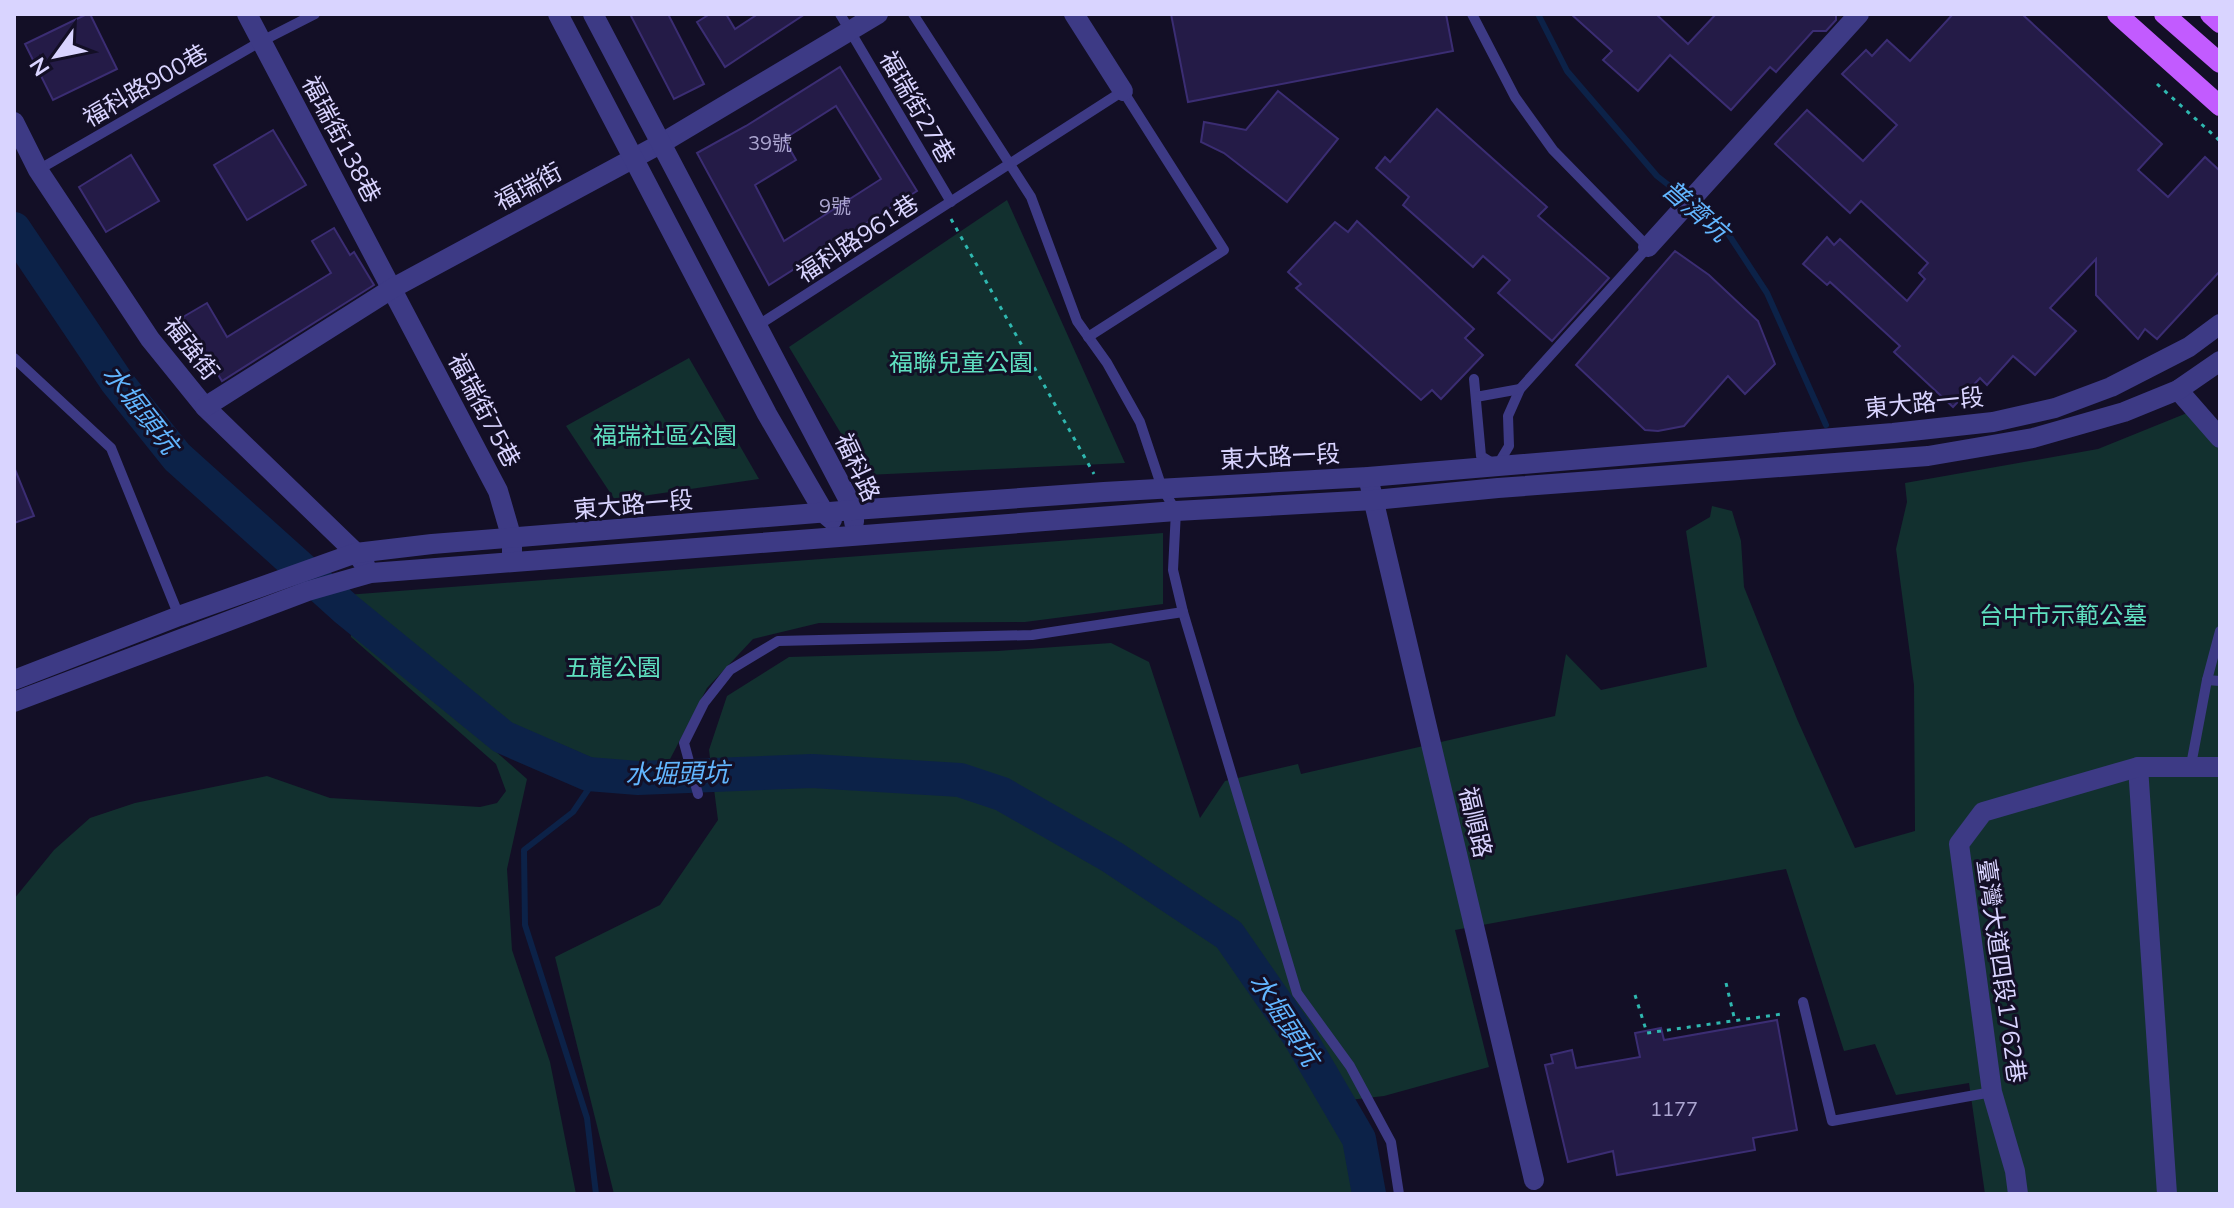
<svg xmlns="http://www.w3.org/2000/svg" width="2234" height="1208" font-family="Mulish,'Noto Sans TC',sans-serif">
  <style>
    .green { fill: #12302f }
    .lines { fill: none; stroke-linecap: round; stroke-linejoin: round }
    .stream { stroke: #0c2248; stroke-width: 6 }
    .river { stroke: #0c2248; stroke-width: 34 }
    .building { fill: #241b47; stroke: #3b2d73; stroke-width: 2; fill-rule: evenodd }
    .path { stroke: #2fb8b0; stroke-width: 3; stroke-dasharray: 4 6; stroke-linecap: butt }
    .service { stroke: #3d3a85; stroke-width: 10 }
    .minor { stroke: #3d3a85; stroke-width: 20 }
    .tertiary { stroke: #3d3a85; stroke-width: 20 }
    .primary { stroke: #c25bff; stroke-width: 20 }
    .labels { text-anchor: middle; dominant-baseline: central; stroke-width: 6; stroke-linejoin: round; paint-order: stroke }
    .number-label { font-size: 20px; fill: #aca6d1 }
    .street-label { font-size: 24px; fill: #d9d4ff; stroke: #130f26 }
    .park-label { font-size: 24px; fill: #5fe0c0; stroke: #130f26 }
    .water-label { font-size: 26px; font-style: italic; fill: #62b6ff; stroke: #130f26 }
  </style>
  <rect width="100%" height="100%" fill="#130f26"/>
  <g class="green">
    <path d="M1007 200 1125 463 866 475 789 347Z"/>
    <path d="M689 358 759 479 615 500 566 426Z"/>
    <path d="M2192 411 2220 444V1194H1985L1969 1083 1896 1095 1875 1044 1844 1051 1786 869 1455 930 1489 1067 1384 1096 1349 1100 1368 1150 1379 1194H614L555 957 660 905 718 820 709 750 727 696 789 657 998 651 1111 643 1149 662 1200 818 1225 781 1298 764 1301 774 1555 716 1566 654 1601 690 1707 667 1686 531 1710 517 1712 506 1732 511 1741 541 1744 587 1797 719 1855 848 1915 831 1914 685 1896 549 1907 502 1905 483 2098 449Z"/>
    <path d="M1163 533V604L1025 622 819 623 753 639 707 688 668 763C655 764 638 769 625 767 585 761 551 733 511 730L346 595Z"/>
    <path d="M351 624 527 779 507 869 512 950 550 1062 576 1194H14V899L54 850 90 818 135 803 267 776 330 798 480 807 497 803 506 791 496 764 351 637Z"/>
  </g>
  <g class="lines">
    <g class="stream">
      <path d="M1538 14 1567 71 1657 176 1685 198"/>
      <path d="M1694 205 1727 232 1767 293 1826 425"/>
      <path d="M596 1194 587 1118 525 925 524 850 573 812 598 775"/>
    </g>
    <path class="river" d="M14 229 117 382 177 457 346 609 503 737 588 774 638 778 812 771 960 780 1002 794 1112 857 1229 935 1299 1036 1359 1139 1369 1194"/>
  </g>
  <g class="building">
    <path d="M87 14H90L117 69 53 100 25 44Z"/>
    <path d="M630 14H668L704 84 674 99Z"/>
    <path d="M710 14H726L735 29 758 14H805L725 67 697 22Z"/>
    <path d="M1171 14H1446L1453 51 1188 102Z"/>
    <path d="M1571 14H1656L1688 44 1716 14H1836V20L1826 31H1813L1776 72 1770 67 1731 110 1670 55 1638 91 1603 60 1612 51Z"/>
    <path d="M1953 14H2022L2162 144 2138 170 2168 197 2205 157 2220 171V271L2157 339 2145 329 2138 339 2096 295V259L2050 308 2076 331 2035 375 2013 356 1987 385 1980 378 1953 407 1894 352 1900 346 1830 282 1827 285 1803 264 1827 237 1834 245 1840 239 1907 301 1925 279 1919 273 1928 263 1861 201 1850 213 1775 144 1807 110 1863 161 1897 125 1842 74 1866 50 1872 56 1887 40 1910 61Z"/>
    <path d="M840 67 917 191 769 285 697 153 746 126ZM836 106 881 179 784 241 755 185 796 160 784 139Z"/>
    <path d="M1278 91 1338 139 1287 202 1224 153 1201 142 1204 122 1246 130Z"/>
    <path d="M1437 109 1547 207 1538 216 1609 278 1552 341 1498 293 1510 280 1483 256 1473 267 1403 205 1409 197 1376 168 1385 157 1390 162Z"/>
    <path d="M273 130 306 185 247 220 214 165Z"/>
    <path d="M131 155 159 201 106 232 79 187Z"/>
    <path d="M1357 221 1474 329 1465 338 1483 355 1441 399 1432 390 1421 400 1296 288 1301 284 1288 272 1335 222 1348 232Z"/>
    <path d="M334 228 350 255 354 252 374 285 222 381 183 317 207 303 227 337 331 273 312 241Z"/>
    <path d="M1675 251 1709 275 1758 321 1775 364 1745 394 1728 376 1684 426 1658 431 1645 430 1576 365Z"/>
    <path d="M14 467 34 516 14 523Z"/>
    <path d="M1777 1020 1797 1130 1753 1138 1755 1150 1617 1175 1613 1151 1568 1162 1545 1065 1553 1063 1551 1055 1572 1050 1576 1068 1640 1057 1635 1033 1661 1028 1664 1040Z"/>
  </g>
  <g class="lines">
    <g class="path">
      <path d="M2157 84 2220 141"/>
      <path d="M951 219 1094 474"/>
      <path d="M1726 983 1735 1021"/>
      <path d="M1635 995 1647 1033 1782 1014"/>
    </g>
    <g class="service">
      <path d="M840 14 951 202"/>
      <path d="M913 14 1031 197 1077 321 1107 363 1140 422 1162 488 1176 511 1173 570 1183 612 1297 993 1350 1066 1391 1142 1399 1194"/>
      <path d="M1472 14 1515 97 1553 150 1648 247 1520 389 1508 416 1509 446 1497 466 1481 456 1474 379"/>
      <path d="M38 170 260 42 315 14"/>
      <path d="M757 326 1123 91 1224 250 1088 337"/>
      <path d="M14 358 111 448 179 616"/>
      <path d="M1476 397 1520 389"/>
      <path d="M2207 680 2220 681"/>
      <path d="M2191 765 2207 680 2220 631"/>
      <path d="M698 794 684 743 704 703 730 670 778 641 1032 635 1183 612"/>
      <path d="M1803 1002 1832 1121 1992 1092"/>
    </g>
    <g class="minor">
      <path d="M247 14 498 491 512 539V562"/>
      <path d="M1074 14 1123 91"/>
      <path d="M14 122 38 170 150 339 205 407 356 553 365 565"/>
      <path d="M1648 247 1859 14"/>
      <path d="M2178 390 2220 438"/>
      <path d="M205 407 393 288 662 143 878 14"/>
      <path d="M1368 477 1534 1180"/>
      <path d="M2138 767 2167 1194"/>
      <path d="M2018 1194 2015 1171 1992 1092 1959 844 1983 812 2138 767H2220"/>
    </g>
    <g class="tertiary">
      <path d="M558 14 767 414 825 514 832 520"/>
      <path d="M593 14 854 510V522"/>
      <path d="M14 680 179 616 356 553 432 544 854 510 1104 492 1368 477 1893 433 1993 422 2055 408 2111 387 2189 347 2220 324"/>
      <path d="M14 702 308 591 371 573 1176 511 1374 500 1498 488 1928 456 2033 438 2124 412 2178 390 2220 361"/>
    </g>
    <g class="primary">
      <path d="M2117 14 2220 106"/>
      <path d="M2164 14 2220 63"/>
      <path d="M2210 14 2220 23"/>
    </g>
  </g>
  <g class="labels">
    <g class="number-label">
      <text x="770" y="142">39號</text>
      <text x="835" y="205">9號</text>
      <text x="1674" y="1108">1177</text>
    </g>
    <g class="street-label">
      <text transform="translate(145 85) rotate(-30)">福科路900巷</text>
      <text transform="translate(918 107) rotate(60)">福瑞街27巷</text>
      <text transform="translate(342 139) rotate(62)">福瑞街138巷</text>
      <text transform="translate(528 186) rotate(-28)">福瑞街</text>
      <text transform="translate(857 238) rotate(-33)">福科路961巷</text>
      <text transform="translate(192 348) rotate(52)">福強街</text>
      <text transform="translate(1924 402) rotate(-6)">東大路一段</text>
      <text transform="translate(485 410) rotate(62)">福瑞街75巷</text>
      <text transform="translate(1280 456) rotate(-3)">東大路一段</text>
      <text transform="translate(858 467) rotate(65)">福科路</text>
      <text transform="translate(633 504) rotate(-5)">東大路一段</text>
      <text transform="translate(1476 822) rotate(77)">福順路</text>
      <text transform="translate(2002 971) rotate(82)">臺灣大道四段1762巷</text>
    </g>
    <g class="park-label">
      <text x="961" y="362">福聯兒童公園</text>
      <text x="665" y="435">福瑞社區公園</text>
      <text x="2063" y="615">台中市示範公墓</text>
      <text x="613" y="667">五龍公園</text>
    </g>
    <g class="water-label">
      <text transform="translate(1696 210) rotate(41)">普濟坑</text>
      <text transform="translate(141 409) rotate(52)">水堀頭坑</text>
      <text transform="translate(677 773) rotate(-1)">水堀頭坑</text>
      <text transform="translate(1285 1019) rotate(57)">水堀頭坑</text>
    </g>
  </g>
  <rect width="2234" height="1208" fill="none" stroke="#d9d4ff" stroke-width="32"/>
  <g transform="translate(56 56) rotate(237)" stroke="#130f26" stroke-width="6" paint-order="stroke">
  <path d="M0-6L14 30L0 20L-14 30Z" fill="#d9d4ff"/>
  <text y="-12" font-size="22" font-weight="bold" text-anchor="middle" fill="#d9d4ff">N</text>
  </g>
</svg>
